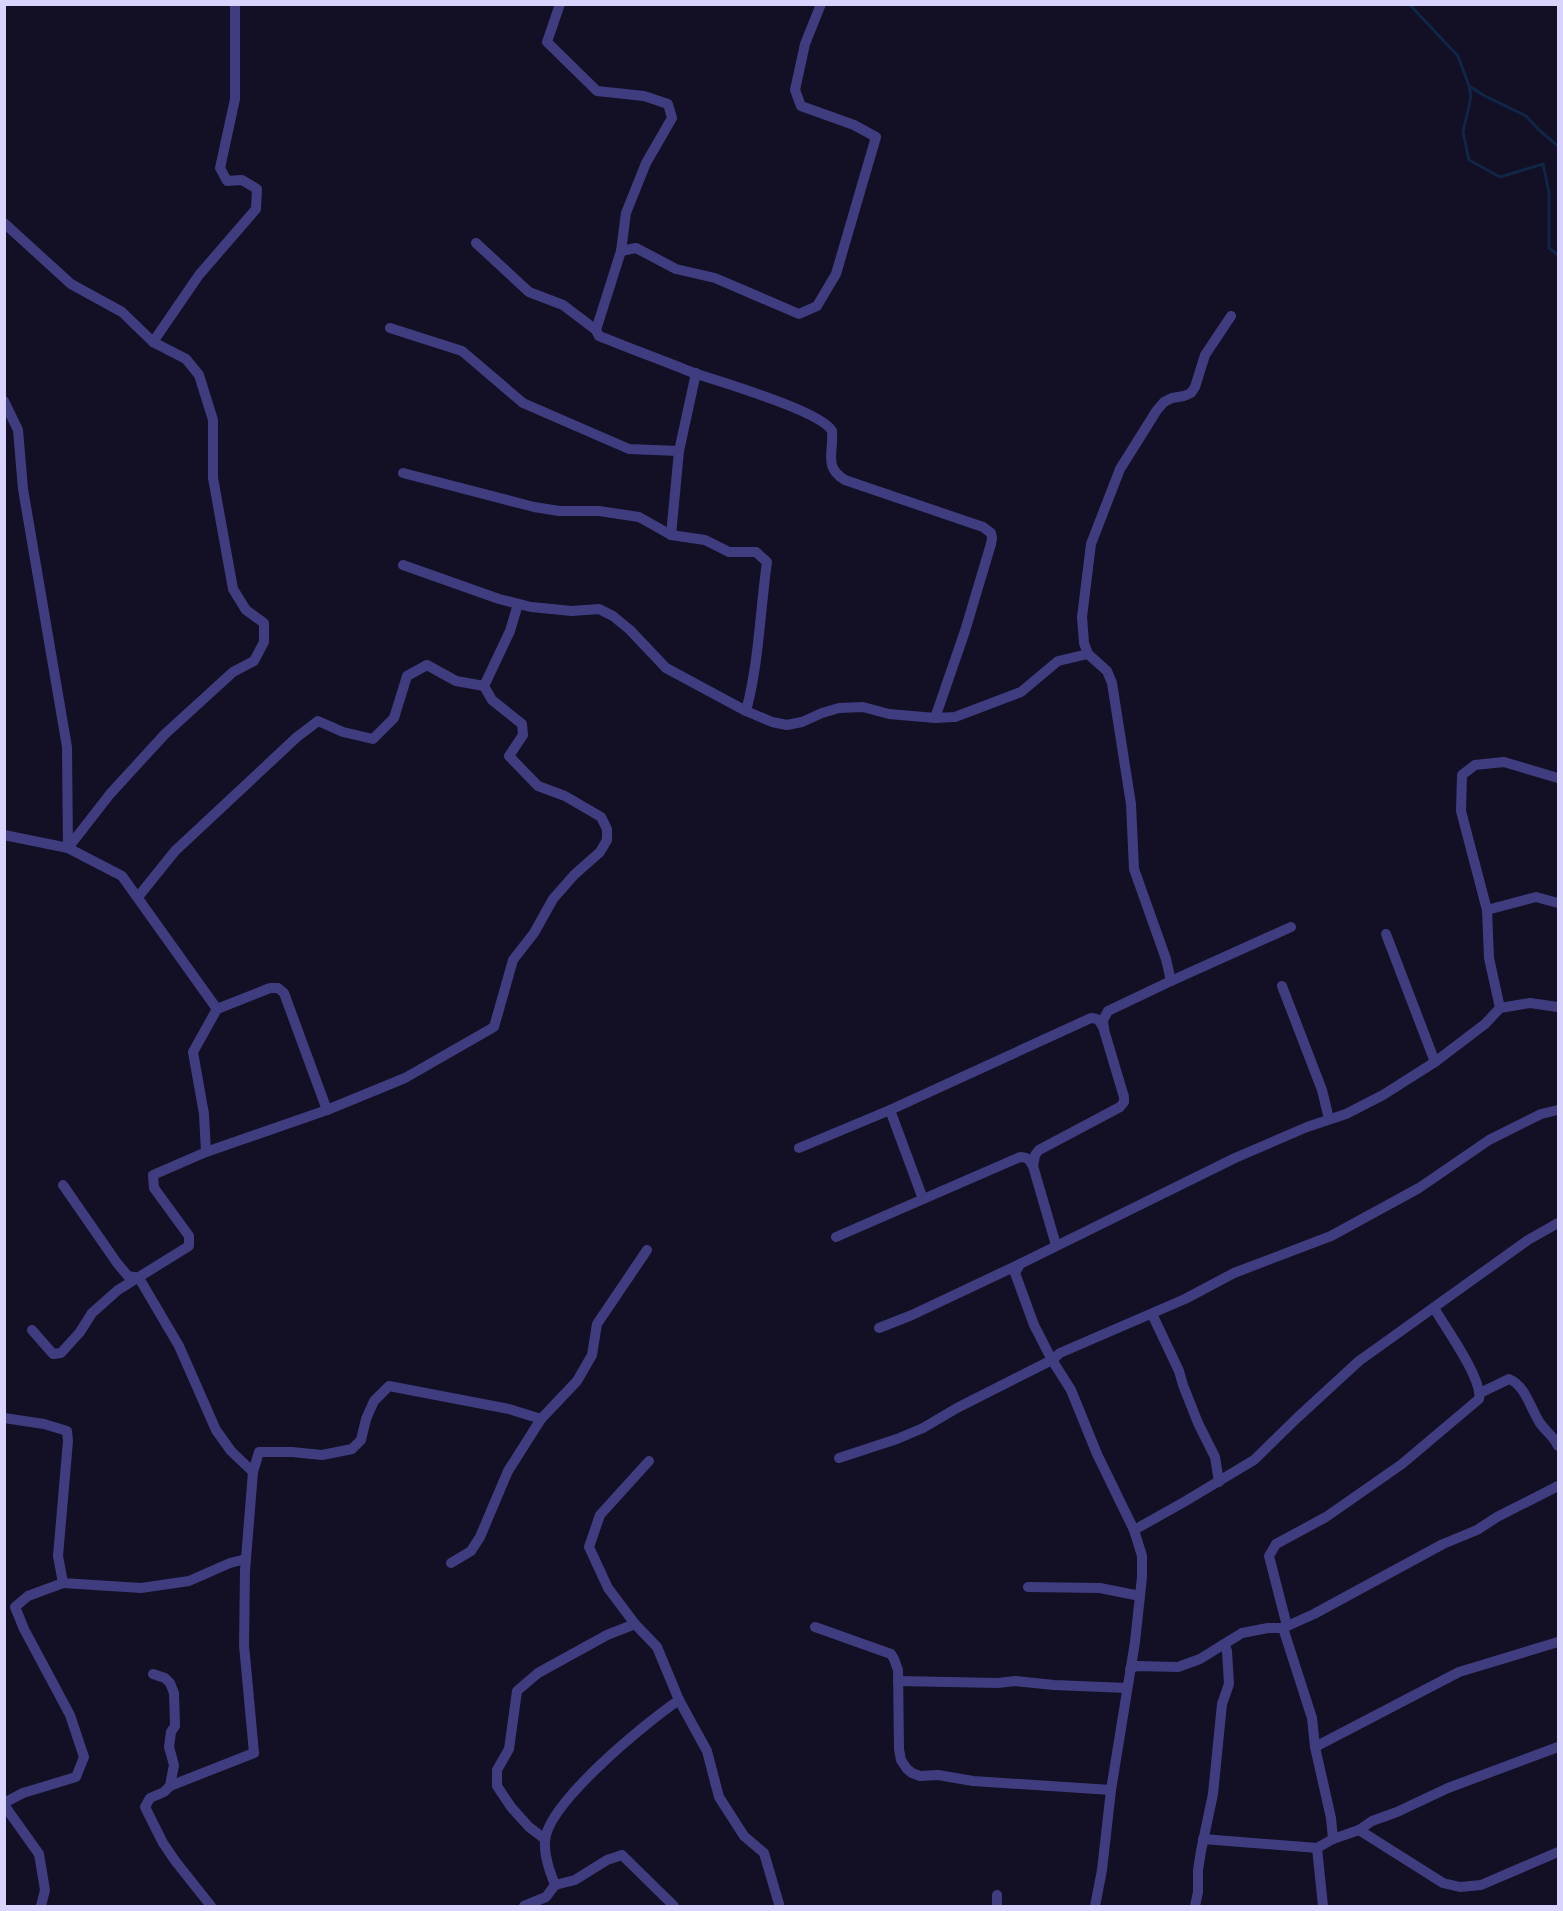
<svg xmlns="http://www.w3.org/2000/svg" width="1563" height="1911" font-family="'DejaVu Sans',sans-serif">
  <style>
    .lines { fill: none; stroke-linecap: round; stroke-linejoin: round }
    .stream { stroke: #102647; stroke-width: 3 }
    .street { stroke: #3f3d80; stroke-width: 10 }
  </style>
  <rect width="100%" height="100%" fill="#130f24"/>
  <g class="lines">
    <g class="stream">
      <path d="M1409 4 1458 56 1469 86 1471 97 1463 132 1469 160 1500 177 1543 164 1549 192V248L1558 255"/>
      <path d="M1469 86 1485 96 1526 116 1539 130 1558 146"/>
    </g>
    <g class="street">
      <path d="M560 4 547 42 597 91 644 96 668 104 672 118 646 163 626 213 621 251"/>
      <path d="M821 4 805 44 795 90 801 106 854 125 876 137 836 274 817 306 799 314 715 278 676 269 636 248 621 251 596 330 599 336 604 338C634 350 664 361 694 373 720 382 821 411 832 431 834 452 823 467 845 480L983 527 991 533 992 538 991 544 965 631 935 718"/>
      <path d="M4 223 71 284 122 312 153 342 186 359 199 375 213 420V478L233 589 246 610 264 623V642L254 661 233 672 165 734 110 794 68 848 67 747 23 489 18 430 4 401"/>
      <path d="M476 243 529 292 563 305 596 330"/>
      <path d="M390 328 462 351 523 403 629 449 679 451"/>
      <path d="M153 342 199 275 256 209 257 189 242 180 227 181 220 168 235 99V4"/>
      <path d="M403 473 534 507 559 511H599L639 517 671 535 705 540 729 552H756L767 562C760 611 759 663 746 711"/>
      <path d="M671 535 679 451 696 373"/>
      <path d="M403 565 499 599 531 607 572 611 599 609 613 616 630 630 666 668 746 711 772 722 787 725 802 722 822 713 839 708 863 707 889 714 935 718 955 717 1021 692 1058 661 1088 654"/>
      <path d="M4 835 68 848 122 876 217 1009 193 1052 204 1114 206 1152 153 1175 154 1188 189 1236V1246L118 1290 92 1313 80 1332 61 1353 53 1354 32 1330"/>
      <path d="M138 897 175 851 297 737 318 721 343 732 373 739 394 718 407 676 427 665 456 681 484 686"/>
      <path d="M1487 910 1461 811 1462 775 1475 765 1504 762 1558 778"/>
      <path d="M1386 934 1435 1062"/>
      <path d="M1171 981 1166 959 1134 869 1131 804 1112 683 1107 671 1088 654 1084 643 1082 617 1091 544 1120 469 1157 410 1164 402 1172 398 1184 396 1191 393 1195 387 1205 355 1231 316"/>
      <path d="M1282 986 1322 1090 1329 1119"/>
      <path d="M1500 1008 1489 958 1487 910 1536 897 1558 903"/>
      <path d="M217 1009 270 988H278L284 993 327 1110"/>
      <path d="M890 1110 923 1199"/>
      <path d="M799 1148 890 1110 1091 1018C1099 1018 1100 1022 1104 1029"/>
      <path d="M206 1152 327 1110 405 1078 494 1027 513 960 534 933 553 899 574 875 600 852 607 840V829L601 817 565 796 538 786 509 756 523 735 522 724 492 700 484 686 510 631 518 604"/>
      <path d="M1033 1166 1035 1155 1039 1150 1120 1107 1124 1102V1097L1104 1030 1103 1020 1108 1011 1171 981 1291 927"/>
      <path d="M63 1185 117 1263 128 1276 139 1278 179 1346 216 1430 231 1451 253 1472 245 1571 244 1645 254 1753 170 1786"/>
      <path d="M836 1237 1020 1157C1028 1157 1029 1160 1033 1166L1056 1245"/>
      <path d="M1152 1314 1179 1371 1183 1385 1198 1423 1215 1457 1219 1482"/>
      <path d="M879 1328 912 1315 1020 1264"/>
      <path d="M1480 1393 1509 1379C1526 1386 1530 1408 1540 1423 1545 1431 1554 1436 1558 1446"/>
      <path d="M4 1418 44 1424 67 1431 68 1441 58 1556 63 1583 141 1588 189 1581 230 1563 246 1559"/>
      <path d="M541 1419 577 1381 592 1355 597 1324 647 1250"/>
      <path d="M839 1458 897 1439 923 1428 957 1408 1052 1360 1060 1353 1185 1299 1234 1273 1331 1236 1419 1188 1489 1140 1541 1114 1558 1110"/>
      <path d="M649 1461 600 1515 589 1547 608 1588 635 1624 657 1647 679 1700"/>
      <path d="M253 1472 259 1452H292L322 1455 352 1449 361 1440 366 1419 374 1401 389 1386 509 1409 541 1419 508 1471 480 1537 471 1551 451 1563"/>
      <path d="M1134 1530 1184 1502 1254 1460 1297 1418 1359 1361 1528 1240 1558 1223"/>
      <path d="M1028 1587 1100 1588 1140 1596"/>
      <path d="M1287 1626 1269 1556 1276 1544 1326 1517 1402 1464 1479 1399C1483 1379 1445 1327 1434 1308"/>
      <path d="M815 1627 891 1654 894 1659 898 1670 899 1749 901 1760 907 1769 912 1773 920 1776 938 1775 973 1781 1111 1790"/>
      <path d="M1283 1628 1312 1718 1315 1747 1331 1818 1333 1839"/>
      <path d="M1130 1669 1137 1666 1178 1667 1200 1659 1242 1633 1268 1628H1283L1314 1614 1443 1544 1477 1530 1497 1517 1558 1486"/>
      <path d="M153 1674 165 1678 170 1683 174 1693 175 1726 171 1732 169 1747 174 1765 170 1786 164 1792 150 1798 145 1807 163 1843 176 1862 211 1906"/>
      <path d="M898 1681 998 1683 1015 1681 1054 1685 1127 1688"/>
      <path d="M1315 1747 1459 1672 1558 1642"/>
      <path d="M4 1803 23 1793 76 1777 84 1757 70 1715 24 1629 15 1607 28 1596 63 1583"/>
      <path d="M4 1805 39 1854 45 1890 41 1906"/>
      <path d="M1359 1830 1443 1883 1460 1887 1481 1885 1558 1852"/>
      <path d="M545 1839 529 1827 511 1807 497 1786V1770L509 1749 517 1691 538 1673 607 1635 635 1624"/>
      <path d="M1203 1839 1317 1848 1333 1839 1359 1830 1372 1821 1397 1812 1448 1788 1558 1747"/>
      <path d="M1317 1848 1323 1906"/>
      <path d="M555 1885 575 1880 607 1860 622 1855 674 1906"/>
      <path d="M524 1906 546 1897 555 1885C550 1872 544 1856 545 1841 547 1803 647 1722 679 1700L707 1751 719 1797 744 1836 764 1853 779 1904"/>
      <path d="M997 1906V1895"/>
      <path d="M1095 1906 1102 1870 1111 1790 1135 1642 1142 1577V1556L1134 1530 1097 1454 1071 1390 1052 1360 1034 1325 1015 1273 1020 1264 1235 1158 1307 1127 1346 1114 1383 1095 1435 1062 1485 1024 1500 1008 1530 1003 1558 1007"/>
      <path d="M1195 1906 1198 1892V1870L1201 1851 1213 1794 1222 1704 1229 1684 1227 1651 1224 1644"/>
    </g>
  </g>
  <rect width="1563" height="1911" fill="none" stroke="#d8d4fd" stroke-width="12"/>
</svg>
